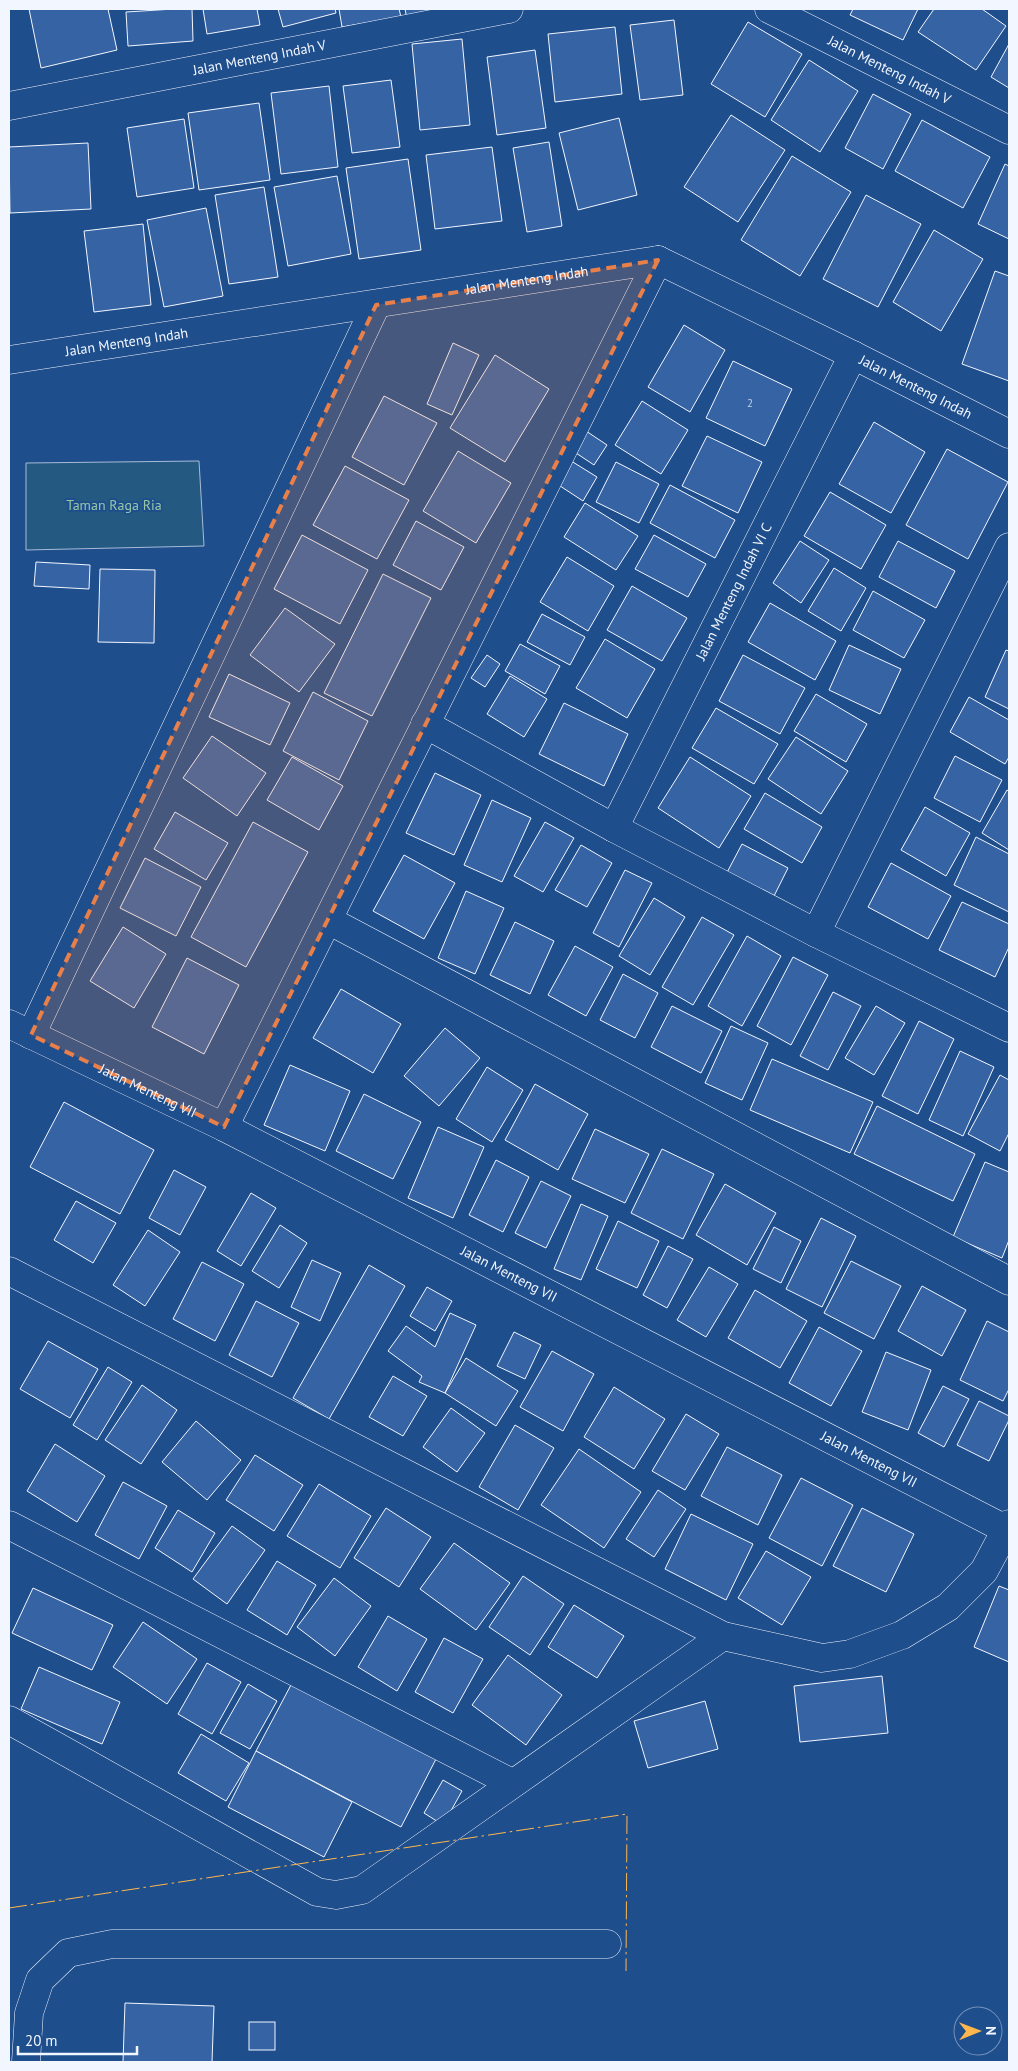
<svg xmlns="http://www.w3.org/2000/svg" width="1018" height="2071" font-family="'PT Sans',sans-serif">
  <style>
    .green { fill: #245a82; stroke: #a8bbd7 }
    .building { fill: #3563a3; stroke: #f2f6ff }
    .lines { fill: none; stroke-linecap: round; stroke-linejoin: round }
    .minor-casing { stroke: #f2f6ff; stroke-width: 29 }
    .minor { stroke: #1f4e8c; stroke-width: 28 }
    .power { stroke: #ffb74d; stroke-width: 1; stroke-dasharray: 18 4 2.5 4; stroke-linecap: butt }
    .marked { fill: #ea8049; fill-opacity: 0.2; stroke: #ea8049; stroke-width: 4; stroke-dasharray: 10 6; stroke-linejoin: round }
    .labels { text-anchor: middle; dominant-baseline: central; stroke-width: 4; stroke-linejoin: round; paint-order: stroke }
    .number-label { font-size: 11px; fill: #c3d1e8 }
    .street-label { font-size: 14px; fill: #f2f6ff; stroke: #1f4e8c }
    .park-label { font-size: 14px; fill: #97c8a6; stroke: #1f4e8c }
  </style>
  <rect width="100%" height="100%" fill="#1f4e8c"/>
  <path class="green" d="M199 461 204 546 26 550V463Z"/>
  <g class="building">
    <path d="M29 9H108L117 50 41 68Z"/>
    <path d="M174 9H192L193 41 128 46 126 12Z"/>
    <path d="M203 9H257L260 25 207 34Z"/>
    <path d="M278 9H335L336 13 283 27Z"/>
    <path d="M339 9H399L401 17 342 27Z"/>
    <path d="M405 9H463L407 19Z"/>
    <path d="M853 9H918L903 40 850 15Z"/>
    <path d="M934 9H982L1006 26 976 70 918 32Z"/>
    <path d="M674 20 683 95 640 100 630 25Z"/>
    <path d="M748 22 802 54 765 117 711 84Z"/>
    <path d="M615 27 622 94 555 102 548 34Z"/>
    <path d="M462 39 470 125 420 130 412 44Z"/>
    <path d="M1009 44V88L991 77Z"/>
    <path d="M535 50 546 128 497 135 487 57Z"/>
    <path d="M809 60 858 91 820 152 771 120Z"/>
    <path d="M391 80 400 147 352 153 343 86Z"/>
    <path d="M329 86 338 167 281 174 271 93Z"/>
    <path d="M873 94 911 114 883 169 845 148Z"/>
    <path d="M259 103 270 180 199 190 188 113Z"/>
    <path d="M731 115 785 150 738 222 684 187Z"/>
    <path d="M619 118 637 195 578 210 559 133Z"/>
    <path d="M184 119 194 188 137 197 127 128Z"/>
    <path d="M922 120 990 157 963 208 895 171Z"/>
    <path d="M549 142 562 226 527 232 513 148Z"/>
    <path d="M88 143 91 209 10 213 9 147Z"/>
    <path d="M492 147 502 221 435 229 426 155Z"/>
    <path d="M792 156 851 192 800 276 741 240Z"/>
    <path d="M408 159 421 250 359 259 346 168Z"/>
    <path d="M1005 164 1009 166V239L978 224Z"/>
    <path d="M337 176 351 254 288 266 274 187Z"/>
    <path d="M264 187 278 277 229 284 215 195Z"/>
    <path d="M866 195 921 224 878 307 823 279Z"/>
    <path d="M206 208 223 296 164 307 147 220Z"/>
    <path d="M143 224 151 305 94 312 84 231Z"/>
    <path d="M934 230 983 259 941 331 893 302Z"/>
    <path d="M995 271 1009 276V381L962 364Z"/>
    <path d="M684 325 725 350 690 412 648 387Z"/>
    <path d="M453 343 479 355 452 415 427 404Z"/>
    <path d="M495 355 549 389 505 462 450 428Z"/>
    <path d="M733 361 792 389 765 446 706 418Z"/>
    <path d="M384 396 437 423 404 485 352 457Z"/>
    <path d="M642 401 688 430 661 474 615 445Z"/>
    <path d="M874 422 925 452 891 513 839 484Z"/>
    <path d="M580 427 607 445 594 465 567 447Z"/>
    <path d="M707 436 762 462 738 513 682 486Z"/>
    <path d="M947 449 1008 482 968 559 906 525Z"/>
    <path d="M458 451 511 483 476 543 423 511Z"/>
    <path d="M568 459 597 477 583 501 554 482Z"/>
    <path d="M616 462 659 484 639 523 596 502Z"/>
    <path d="M345 466 409 500 377 559 313 525Z"/>
    <path d="M670 485 735 520 715 558 650 523Z"/>
    <path d="M830 492 886 525 861 569 804 536Z"/>
    <path d="M585 503 638 536 616 570 564 537Z"/>
    <path d="M416 521 464 547 441 590 393 565Z"/>
    <path d="M302 535 368 570 340 624 274 589Z"/>
    <path d="M654 535 706 564 688 597 635 569Z"/>
    <path d="M800 541 829 560 801 603 773 583Z"/>
    <path d="M898 541 955 571 936 608 879 577Z"/>
    <path d="M567 557 614 586 588 631 540 602Z"/>
    <path d="M36 562 90 565 89 589 34 586Z"/>
    <path d="M834 568 866 588 841 631 808 611Z"/>
    <path d="M100 569 155 570 154 643 98 642Z"/>
    <path d="M383 574 431 598 372 716 324 693Z"/>
    <path d="M632 586 687 618 662 661 607 630Z"/>
    <path d="M873 591 925 620 904 658 853 630Z"/>
    <path d="M770 603 836 641 815 680 748 642Z"/>
    <path d="M285 608 335 644 299 692 250 655Z"/>
    <path d="M542 614 585 637 570 665 527 642Z"/>
    <path d="M605 639 655 669 627 718 576 688Z"/>
    <path d="M520 644 560 666 545 694 505 671Z"/>
    <path d="M849 645 901 669 880 714 829 690Z"/>
    <path d="M1006 650 1009 651V709L985 697Z"/>
    <path d="M487 655 500 664 485 687 471 678Z"/>
    <path d="M743 655 805 688 780 734 719 701Z"/>
    <path d="M229 674 290 703 270 745 209 717Z"/>
    <path d="M510 676 547 699 524 737 487 714Z"/>
    <path d="M313 692 368 721 339 780 283 751Z"/>
    <path d="M816 694 867 724 846 762 794 731Z"/>
    <path d="M969 697 1009 720V757L1005 764 950 732Z"/>
    <path d="M564 703 628 734 604 786 539 754Z"/>
    <path d="M716 708 778 744 754 784 692 748Z"/>
    <path d="M212 736 266 773 237 816 183 778Z"/>
    <path d="M796 737 848 771 821 814 768 779Z"/>
    <path d="M955 756 1002 780 980 822 934 798Z"/>
    <path d="M292 757 343 786 319 830 267 800Z"/>
    <path d="M690 757 751 796 719 848 658 808Z"/>
    <path d="M435 773 481 795 454 855 406 833Z"/>
    <path d="M1007 790 1009 791V850L982 833Z"/>
    <path d="M765 793 822 827 802 863 744 829Z"/>
    <path d="M492 800 531 818 502 882 464 865Z"/>
    <path d="M925 807 970 833 946 876 901 850Z"/>
    <path d="M175 812 228 843 206 880 154 849Z"/>
    <path d="M253 822 308 852 246 967 191 937Z"/>
    <path d="M545 822 574 838 543 892 514 876Z"/>
    <path d="M976 837 1009 854V912L954 885Z"/>
    <path d="M742 844 788 868 770 904 723 880Z"/>
    <path d="M581 845 612 863 587 907 555 890Z"/>
    <path d="M404 855 455 883 424 939 373 911Z"/>
    <path d="M145 858 201 887 176 936 120 908Z"/>
    <path d="M891 863 951 896 928 939 868 907Z"/>
    <path d="M625 870 652 883 619 947 593 933Z"/>
    <path d="M466 891 504 908 475 974 438 958Z"/>
    <path d="M654 898 685 917 650 975 619 956Z"/>
    <path d="M962 902 1009 924V947L995 977 939 950Z"/>
    <path d="M702 917 734 935 693 1005 662 987Z"/>
    <path d="M515 922 554 941 530 994 490 975Z"/>
    <path d="M123 927 166 954 134 1008 90 981Z"/>
    <path d="M747 936 781 956 742 1026 708 1006Z"/>
    <path d="M575 946 613 967 586 1016 548 995Z"/>
    <path d="M793 957 828 975 791 1045 757 1026Z"/>
    <path d="M187 958 239 985 204 1054 152 1027Z"/>
    <path d="M623 974 658 993 635 1038 600 1020Z"/>
    <path d="M341 989 401 1024 373 1073 313 1038Z"/>
    <path d="M833 992 861 1006 828 1070 800 1056Z"/>
    <path d="M672 1006 722 1031 701 1073 651 1047Z"/>
    <path d="M876 1006 905 1023 874 1075 845 1058Z"/>
    <path d="M919 1021 954 1039 918 1114 882 1096Z"/>
    <path d="M731 1026 768 1043 742 1100 705 1083Z"/>
    <path d="M445 1028 480 1058 439 1106 404 1076Z"/>
    <path d="M960 1051 994 1067 963 1136 929 1120Z"/>
    <path d="M772 1059 873 1102 850 1153 750 1110Z"/>
    <path d="M290 1065 350 1091 325 1151 264 1125Z"/>
    <path d="M487 1067 523 1090 492 1142 456 1119Z"/>
    <path d="M1000 1075 1009 1080V1133L1000 1151 968 1134Z"/>
    <path d="M535 1084 588 1114 558 1170 505 1140Z"/>
    <path d="M364 1094 421 1122 393 1179 336 1151Z"/>
    <path d="M64 1102 154 1150 120 1214 30 1167Z"/>
    <path d="M877 1106 975 1154 953 1201 854 1154Z"/>
    <path d="M438 1127 484 1147 453 1218 408 1198Z"/>
    <path d="M595 1129 649 1154 625 1203 572 1179Z"/>
    <path d="M662 1149 714 1174 683 1239 631 1213Z"/>
    <path d="M496 1160 529 1177 503 1232 469 1215Z"/>
    <path d="M985 1162 1009 1172V1240L1002 1258 953 1237Z"/>
    <path d="M174 1170 206 1187 180 1235 149 1218Z"/>
    <path d="M541 1181 571 1196 546 1248 515 1233Z"/>
    <path d="M725 1184 776 1213 747 1265 696 1235Z"/>
    <path d="M251 1193 276 1208 241 1266 217 1251Z"/>
    <path d="M76 1201 116 1223 93 1263 54 1240Z"/>
    <path d="M581 1204 608 1216 581 1280 554 1269Z"/>
    <path d="M821 1218 856 1236 822 1307 786 1289Z"/>
    <path d="M618 1221 659 1241 637 1288 596 1269Z"/>
    <path d="M280 1225 307 1243 279 1288 252 1271Z"/>
    <path d="M774 1227 801 1241 781 1283 753 1269Z"/>
    <path d="M148 1230 180 1252 145 1306 113 1285Z"/>
    <path d="M668 1246 693 1259 667 1308 643 1295Z"/>
    <path d="M312 1260 341 1273 320 1321 291 1307Z"/>
    <path d="M851 1261 901 1286 874 1339 824 1313Z"/>
    <path d="M202 1262 244 1284 215 1341 173 1319Z"/>
    <path d="M369 1265 405 1286 329 1419 293 1398Z"/>
    <path d="M709 1267 738 1284 706 1337 677 1320Z"/>
    <path d="M922 1286 966 1310 942 1356 898 1331Z"/>
    <path d="M427 1287 452 1301 435 1331 410 1316Z"/>
    <path d="M755 1290 807 1321 780 1368 728 1338Z"/>
    <path d="M256 1301 299 1323 272 1377 229 1355Z"/>
    <path d="M450 1313 476 1325 445 1393 419 1382 422 1376 388 1351 406 1326 435 1347Z"/>
    <path d="M987 1321 1009 1332V1389L1003 1401 960 1380Z"/>
    <path d="M819 1327 862 1351 831 1406 789 1383Z"/>
    <path d="M514 1332 541 1345 525 1379 497 1366Z"/>
    <path d="M48 1341 98 1369 70 1418 20 1389Z"/>
    <path d="M552 1351 594 1374 563 1431 520 1407Z"/>
    <path d="M886 1352 931 1370 908 1430 862 1412Z"/>
    <path d="M466 1358 518 1391 496 1426 445 1393Z"/>
    <path d="M108 1367 132 1382 97 1440 73 1425Z"/>
    <path d="M393 1376 427 1396 403 1436 369 1417Z"/>
    <path d="M142 1385 177 1410 141 1464 105 1440Z"/>
    <path d="M943 1386 969 1399 944 1447 918 1433Z"/>
    <path d="M614 1387 665 1419 634 1469 584 1437Z"/>
    <path d="M979 1401 1009 1416V1420L989 1461 957 1445Z"/>
    <path d="M451 1408 485 1433 457 1472 423 1447Z"/>
    <path d="M686 1414 719 1434 685 1490 652 1471Z"/>
    <path d="M196 1421 241 1460 207 1500 162 1462Z"/>
    <path d="M515 1425 554 1448 518 1510 479 1487Z"/>
    <path d="M55 1444 105 1476 77 1522 27 1491Z"/>
    <path d="M727 1447 782 1475 758 1525 701 1496Z"/>
    <path d="M579 1449 641 1492 604 1548 541 1505Z"/>
    <path d="M255 1455 303 1485 274 1531 226 1500Z"/>
    <path d="M801 1478 853 1505 822 1566 769 1538Z"/>
    <path d="M123 1482 167 1506 139 1559 95 1535Z"/>
    <path d="M319 1484 371 1516 340 1568 287 1536Z"/>
    <path d="M658 1490 686 1509 654 1557 626 1539Z"/>
    <path d="M386 1508 431 1537 399 1587 354 1558Z"/>
    <path d="M862 1508 914 1534 886 1592 833 1566Z"/>
    <path d="M178 1510 215 1533 192 1572 155 1548Z"/>
    <path d="M691 1514 753 1544 726 1600 665 1569Z"/>
    <path d="M232 1526 265 1550 227 1604 193 1579Z"/>
    <path d="M454 1543 510 1583 476 1630 420 1589Z"/>
    <path d="M766 1551 811 1577 782 1625 738 1598Z"/>
    <path d="M277 1561 316 1585 287 1635 247 1610Z"/>
    <path d="M523 1576 564 1604 530 1655 489 1627Z"/>
    <path d="M334 1578 371 1606 335 1656 297 1627Z"/>
    <path d="M999 1586 1009 1590V1662L974 1647Z"/>
    <path d="M33 1588 113 1625 92 1670 12 1633Z"/>
    <path d="M574 1605 624 1636 597 1678 548 1647Z"/>
    <path d="M388 1616 427 1639 397 1691 358 1667Z"/>
    <path d="M143 1622 197 1659 167 1704 113 1667Z"/>
    <path d="M444 1638 483 1659 453 1713 415 1692Z"/>
    <path d="M508 1655 562 1695 526 1745 472 1705Z"/>
    <path d="M207 1663 241 1682 212 1734 178 1714Z"/>
    <path d="M39 1667 120 1702 102 1744 21 1709Z"/>
    <path d="M882 1676 888 1733 800 1742 794 1686Z"/>
    <path d="M292 1683 436 1759 401 1827 256 1751Z"/>
    <path d="M248 1684 277 1701 250 1749 220 1733Z"/>
    <path d="M705 1701 718 1749 648 1768 634 1721Z"/>
    <path d="M201 1734 249 1763 226 1801 178 1773Z"/>
    <path d="M256 1751 352 1802 324 1857 228 1807Z"/>
    <path d="M443 1780 462 1791 443 1825 424 1813Z"/>
    <path d="M125 2003 214 2006 212 2062H123Z"/>
    <rect x="249" y="2022" width="26" height="28"/>
  </g>
  <g class="lines">
    <g class="minor-casing">
      <g id="minor">
        <path id="s1" d="M769 9 1009 130"/>
        <path id="s2" d="M9 106 509 9"/>
        <path id="s3" d="M9 360 658 260 853 355 1009 434"/>
        <path d="M425 724 614 828 816 933 1009 1028"/>
        <path id="s4" d="M614 828 853 355"/>
        <path d="M328 920 1009 1281"/>
        <path d="M816 933 1009 547"/>
        <path id="s5" d="M9 1024 224 1127 1009 1531"/>
        <path d="M31 1035 376 305"/>
        <path d="M224 1127 658 260"/>
        <path d="M9 1271 723 1636 822 1658 850 1654 902 1635 948 1607 984 1571 1009 1524"/>
        <path d="M9 1525 512 1783"/>
        <path d="M9 1720 317 1892 336 1895 362 1890 723 1636"/>
        <path d="M26 2062 29 2013 40 1980 68 1953 112 1944H607"/>
      </g>
    </g>
    <use href="#minor" class="minor"/>
    <path class="power" d="M9 1908 627 1814 626 1971"/>
  </g>
  <path class="marked" d="M658 260 224 1127 31 1035 376 305Z"/>
  <g class="labels">
    <g class="number-label">
      <text x="750" y="403">2</text>
    </g>
    <g class="street-label">
      <text stroke="none"><textPath href="#s2" startOffset="255">Jalan Menteng Indah V</textPath></text>
      <text stroke="none"><textPath href="#s1" startOffset="135">Jalan Menteng Indah V</textPath></text>
      <text stroke="none"><textPath href="#s3" startOffset="524">Jalan Menteng Indah</textPath></text>
      <text stroke="none"><textPath href="#s3" startOffset="119">Jalan Menteng Indah</textPath></text>
      <text stroke="none"><textPath href="#s3" startOffset="944">Jalan Menteng Indah</textPath></text>
      <text stroke="none"><textPath href="#s4" startOffset="265">Jalan Menteng Indah VI C</textPath></text>
      <text stroke="none"><textPath href="#s5" startOffset="154">Jalan Menteng VII</textPath></text>
      <text stroke="none"><textPath href="#s5" startOffset="559">Jalan Menteng VII</textPath></text>
      <text stroke="none"><textPath href="#s5" startOffset="964">Jalan Menteng VII</textPath></text>
    </g>
    <g class="park-label">
      <text x="114" y="505">Taman Raga Ria</text>
    </g>
  </g>
  <rect width="1018" height="2071" fill="none" stroke="#f2f6ff" stroke-width="20"/>
  <g transform="translate(978 2031) rotate(89)"><circle r="24" fill="#1f4e8c" stroke="#7391ba"/>
  <path d="M0-4L9 19L0 12L-9 19Z" fill="#ffb74d"/>
  <text y="-8" font-size="14" font-weight="bold" text-anchor="middle" fill="#f2f6ff">N</text>
  </g>
  <path d="M18 2046v8h119v-8" fill="none" stroke="#f2f6ff" stroke-width="2.5"/>
  <text x="25" y="2046" font-size="15" fill="#f2f6ff" stroke="#1f4e8c" stroke-width="4" paint-order="stroke">20 m</text>
</svg>
